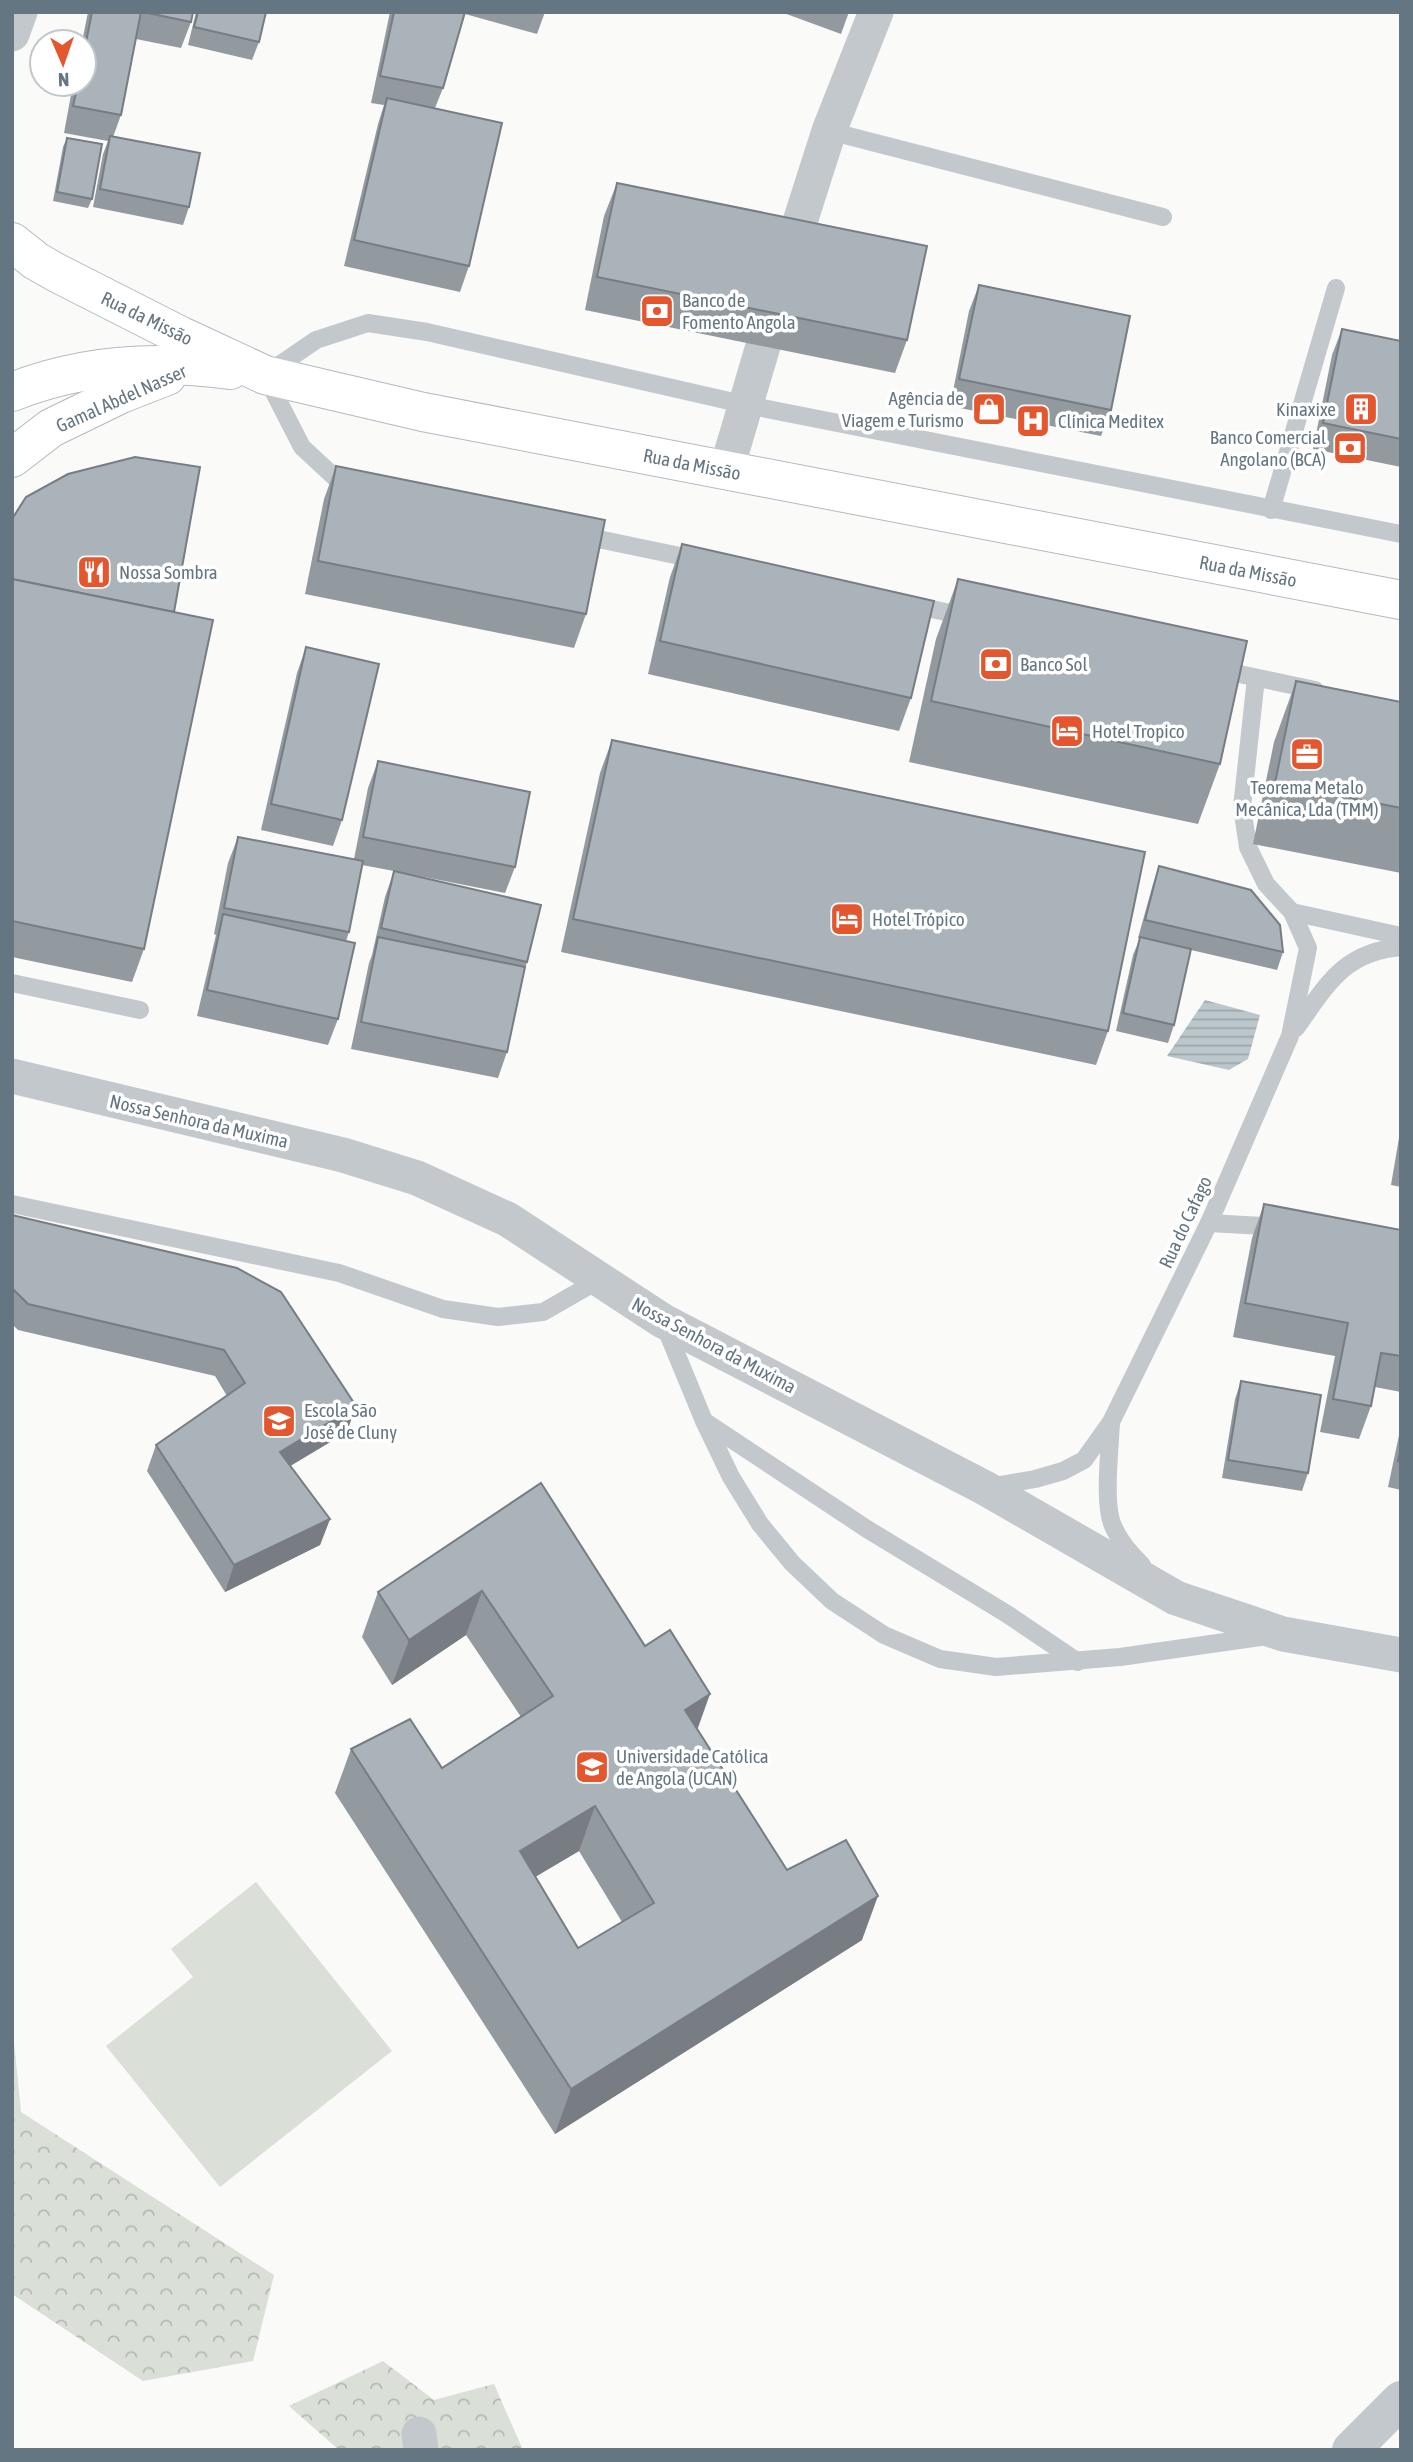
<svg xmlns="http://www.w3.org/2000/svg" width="1413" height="2462" font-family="'Asap Condensed',sans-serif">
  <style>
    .forest { fill: url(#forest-crowns) }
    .green { fill: #dadfd7 }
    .water { fill: url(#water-rules) }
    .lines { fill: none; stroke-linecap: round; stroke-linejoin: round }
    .secondary-casing { stroke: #b3babf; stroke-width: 40 }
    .service { stroke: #c3c8cc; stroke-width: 18 }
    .minor { stroke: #c3c8cc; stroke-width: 35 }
    .tertiary { stroke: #c3c8cc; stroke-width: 38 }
    .secondary { stroke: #fff; stroke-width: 38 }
    .wall { fill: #929a9f; fill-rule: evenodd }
    .shaded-wall { fill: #777d82 }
    .building { fill: #aab3b9; stroke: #777d82; stroke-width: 2; fill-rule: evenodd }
    .labels { text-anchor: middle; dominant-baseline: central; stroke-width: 7; stroke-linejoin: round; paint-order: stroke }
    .poi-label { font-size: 19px; fill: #657683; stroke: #fff; text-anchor: start }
    .street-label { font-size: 19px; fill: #657683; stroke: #fff }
  </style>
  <defs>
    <pattern id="forest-crowns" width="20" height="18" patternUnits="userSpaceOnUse" patternTransform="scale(1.75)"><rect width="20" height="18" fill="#dadfd7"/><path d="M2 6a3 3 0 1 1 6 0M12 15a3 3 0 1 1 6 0" fill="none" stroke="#b4b9b4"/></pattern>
    <pattern id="water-rules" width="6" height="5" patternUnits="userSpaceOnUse" patternTransform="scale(1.75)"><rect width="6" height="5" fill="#bbc7cb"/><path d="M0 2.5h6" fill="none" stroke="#9ca6aa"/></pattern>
  </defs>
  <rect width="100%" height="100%" fill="#fafaf8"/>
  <g class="forest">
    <path d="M12 2022 21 2112 274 2275 253 2361 143 2381 12 2294Z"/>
    <path d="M383 2361 434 2400 494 2384 523 2450H339L289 2406Z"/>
  </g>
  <path class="green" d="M256 1882 392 2051 220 2187 106 2046 193 1977 171 1949Z"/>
  <path class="water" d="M1205 1000 1260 1015 1248 1059 1229 1070 1167 1056Z"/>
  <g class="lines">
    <g class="secondary-casing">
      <g id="secondary">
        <path d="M12 242 36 261 57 273 181 336 265 375 423 412 1401 600"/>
        <path d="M12 392C82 364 157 360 230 370"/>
        <path d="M12 458 51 428 121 394 167 376"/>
      </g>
    </g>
    <g class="service">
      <path d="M829 131 1163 217"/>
      <path d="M353 487 343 485 302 447 265 375 316 340 368 323 427 332 747 405 1401 534"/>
      <path d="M1271 510 1336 288"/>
      <path d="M579 535 699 560"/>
      <path d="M908 604 969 617"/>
      <path d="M1216 669 1315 690"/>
      <path d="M1292 912 1401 936"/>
      <path d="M12 983 140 1010"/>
      <path d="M1296 1028C1327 985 1343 952 1401 947"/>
      <path d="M12 1204 339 1273 443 1309 498 1317 543 1312 599 1280"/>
      <path d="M1209 1223 1279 1227"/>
      <path d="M664 1324 704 1421 731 1477 760 1524 792 1563 832 1601 884 1635 940 1659 996 1667 1120 1657 1267 1636"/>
      <path d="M704 1421 867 1529 1007 1614 1078 1662"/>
      <path d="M1111 1422C1110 1449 1103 1503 1113 1526 1120 1542 1130 1553 1142 1565"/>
      <path d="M989 1487 1035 1479 1063 1471 1084 1460 1111 1422 1209 1223 1290 1036 1308 948 1292 912 1266 884 1248 847 1242 807 1256 678"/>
    </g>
    <g class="minor">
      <path d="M12 34 20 12"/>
      <path d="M790 253 829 131 876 12"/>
      <path d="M726 471 763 346"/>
      <path d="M12 1076 343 1155 417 1178 507 1219 663 1321 985 1488 1176 1598 1283 1634 1401 1655"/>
      <path d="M419 2434 421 2450"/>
    </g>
    <path class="tertiary" d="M1351 2450 1401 2400"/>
    <use href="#secondary" class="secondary"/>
  </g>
  <g class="wall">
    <path d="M88 12H193L191 22 181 48 136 39 121 115 113 137 189 207 183 225 93 207 103 154 108 141 64 133 73 84H84V42H82Z"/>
    <path d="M196 12H266L259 42 252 60 188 45Z"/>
    <path d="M390 12H545L537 34 465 14 443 88 435 108 469 266 460 292 344 266 378 124 384 105 371 103Z"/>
    <path d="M781 12H849L841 34Z"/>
    <path d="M67 138 92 199 88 208 53 201 63 147Z"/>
    <path d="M617 183 907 340 895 373 585 310 604 216Z"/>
    <path d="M979 285 1111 410 1101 436 950 406 969 311Z"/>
    <path d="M1342 329 1401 341V467L1313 449 1332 355Z"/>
    <path d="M336 466 586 614 574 648 305 594 324 499Z"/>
    <path d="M12 519 174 612 144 949 132 982 12 957Z"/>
    <path d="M682 544 911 698 899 731 648 674 670 577Z"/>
    <path d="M958 579 1220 764 1198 824 909 762 936 639Z"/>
    <path d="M306 647 342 820 333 846 261 830 297 673Z"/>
    <path d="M1296 681 1401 702V873L1253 844 1274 742Z"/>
    <path d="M612 740 1108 1031 1096 1065 561 952 600 773Z"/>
    <path d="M378 761 515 867 505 893 409 874 527 962 525 969 507 1052 498 1078 351 1049 369 963 372 955 385 897 394 871 362 865 349 932 346 941 338 1019 328 1045 197 1016 216 935 214 934 228 863 238 837 354 859 368 788Z"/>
    <path d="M1159 866 1283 952 1277 970 1191 950 1174 1025 1168 1043 1116 1031 1133 955 1140 938H1138L1153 884Z"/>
    <path d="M1401 1126V1187L1391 1185Z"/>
    <path d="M1264 1204 1401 1230V1392L1375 1387 1371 1406 1359 1439 1320 1432 1335 1356 1233 1337 1252 1238Z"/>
    <path d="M12 1215 237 1268 347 1432 290 1466 330 1519 320 1545 225 1592 147 1471 156 1445 227 1396 215 1376 18 1330 12 1324Z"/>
    <path d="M1241 1381 1308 1473 1302 1491 1222 1478 1235 1399Z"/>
    <path d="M1401 1426V1490L1388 1487Z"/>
    <path d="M541 1483 787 1870 862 1940 555 2134 335 1793 351 1749 442 1768 521 1717 466 1635 392 1685 362 1637 378 1592ZM579 1851 622 1922 578 1948 535 1877Z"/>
  </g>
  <g class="shaded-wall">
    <path d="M356 1406 347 1432 270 1478 280 1452Z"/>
    <path d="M330 1519 320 1545 225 1592 234 1565Z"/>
    <path d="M482 1591 466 1635 392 1685 409 1640Z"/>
    <path d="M710 1694 694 1739 685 1710Z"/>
    <path d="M595 1806 579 1851 503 1896 520 1851Z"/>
    <path d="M878 1896 862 1940 555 2134 571 2089Z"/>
  </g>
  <g class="building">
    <path d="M92 12H141L121 115 73 106 78 84H84V52Z"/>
    <path d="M143 12H193L191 22Z"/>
    <path d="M198 12H266L259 42 194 27Z"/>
    <path d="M394 12H465L443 88 380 76Z"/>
    <path d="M387 98 502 123 469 266 354 240Z"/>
    <path d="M110 136 200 153 189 207 100 189Z"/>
    <path d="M67 138 102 144 92 199 57 192Z"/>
    <path d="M617 183 927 246 907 340 597 277Z"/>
    <path d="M979 285 1130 316 1111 410 959 379Z"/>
    <path d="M1342 329 1401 341V439L1323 423Z"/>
    <path d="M135 457 200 467 174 612 12 579V519L26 497 68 474Z"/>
    <path d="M336 466 605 520 586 614 318 561Z"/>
    <path d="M682 544 934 601 911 698 660 641Z"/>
    <path d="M12 579 213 620 144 949 12 921Z"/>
    <path d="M958 579 1247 641 1220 764 931 701Z"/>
    <path d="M306 647 379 664 342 820 271 804Z"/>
    <path d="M1296 681 1401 702V808L1275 783Z"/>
    <path d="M612 740 1145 852 1108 1031 573 919Z"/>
    <path d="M378 761 530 792 515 867 363 837Z"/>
    <path d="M238 837 363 861 349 932 224 908Z"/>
    <path d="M1159 866 1251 890 1280 925 1283 952 1145 920Z"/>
    <path d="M394 871 541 905 527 962 381 928Z"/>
    <path d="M223 914 355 943 338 1019 207 990Z"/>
    <path d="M378 937 525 967 507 1052 361 1022Z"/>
    <path d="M1140 937 1191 949 1174 1025 1123 1013Z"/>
    <path d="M1264 1204 1401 1230V1356L1381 1353 1371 1406 1333 1399 1348 1323 1245 1303Z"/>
    <path d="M12 1215 237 1268 281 1292 356 1406 280 1452 330 1519 234 1565 156 1445 245 1383 224 1350 28 1304 12 1288Z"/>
    <path d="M1241 1381 1321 1395 1308 1473 1228 1460Z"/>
    <path d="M1401 1447V1462L1398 1461Z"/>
    <path d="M541 1483 645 1646 670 1630 710 1694 685 1710 787 1870 846 1840 878 1896 571 2089 351 1749 410 1719 442 1768 553 1696 482 1591 409 1640 378 1592ZM595 1806 654 1903 578 1948 520 1851Z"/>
  </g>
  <defs>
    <g id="bank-square" transform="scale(1.75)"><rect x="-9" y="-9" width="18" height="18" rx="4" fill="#e4572e" stroke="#fff"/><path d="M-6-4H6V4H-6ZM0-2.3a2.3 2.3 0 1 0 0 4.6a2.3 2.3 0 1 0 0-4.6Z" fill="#fff"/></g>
    <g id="shop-square" transform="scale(1.75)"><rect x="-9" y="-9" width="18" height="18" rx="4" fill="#e4572e" stroke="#fff"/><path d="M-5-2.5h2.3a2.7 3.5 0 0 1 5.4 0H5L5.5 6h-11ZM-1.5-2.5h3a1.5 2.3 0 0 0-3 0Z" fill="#fff"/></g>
    <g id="building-square" transform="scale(1.75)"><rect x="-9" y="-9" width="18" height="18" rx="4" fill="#e4572e" stroke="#fff"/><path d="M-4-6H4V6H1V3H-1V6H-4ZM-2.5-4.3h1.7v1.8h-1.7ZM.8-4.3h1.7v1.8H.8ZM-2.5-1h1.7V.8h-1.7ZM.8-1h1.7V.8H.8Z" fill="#fff"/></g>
    <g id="hospital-square" transform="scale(1.75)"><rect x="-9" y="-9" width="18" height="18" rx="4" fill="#e4572e" stroke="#fff"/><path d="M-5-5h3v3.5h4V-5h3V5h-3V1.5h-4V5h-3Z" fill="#fff"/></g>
    <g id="restaurant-square" transform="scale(1.75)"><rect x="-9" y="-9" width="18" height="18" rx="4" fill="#e4572e" stroke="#fff"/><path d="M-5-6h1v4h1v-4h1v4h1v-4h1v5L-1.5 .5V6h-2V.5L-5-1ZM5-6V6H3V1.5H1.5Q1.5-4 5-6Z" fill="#fff"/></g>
    <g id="hotel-square" transform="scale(1.75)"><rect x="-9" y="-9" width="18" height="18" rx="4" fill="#e4572e" stroke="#fff"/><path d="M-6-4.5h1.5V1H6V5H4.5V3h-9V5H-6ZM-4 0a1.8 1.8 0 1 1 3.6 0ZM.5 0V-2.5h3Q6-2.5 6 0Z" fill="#fff"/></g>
    <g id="office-square" transform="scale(1.75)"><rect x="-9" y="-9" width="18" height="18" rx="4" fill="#e4572e" stroke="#fff"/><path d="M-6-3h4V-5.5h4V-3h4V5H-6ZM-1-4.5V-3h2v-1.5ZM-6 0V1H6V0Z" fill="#fff"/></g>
    <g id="school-square" transform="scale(1.75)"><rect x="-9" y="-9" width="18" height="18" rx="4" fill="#e4572e" stroke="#fff"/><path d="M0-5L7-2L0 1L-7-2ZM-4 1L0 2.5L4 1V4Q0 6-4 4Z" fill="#fff"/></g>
    <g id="university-square" transform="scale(1.75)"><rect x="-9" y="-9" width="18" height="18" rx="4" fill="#e4572e" stroke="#fff"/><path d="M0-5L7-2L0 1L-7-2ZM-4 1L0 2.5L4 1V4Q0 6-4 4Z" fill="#fff"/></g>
  </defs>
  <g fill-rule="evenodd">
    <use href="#bank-square" x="657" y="311"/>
    <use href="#shop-square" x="989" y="409"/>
    <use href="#building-square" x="1361" y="409"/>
    <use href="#hospital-square" x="1033" y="421"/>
    <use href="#bank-square" x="1350" y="448"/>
    <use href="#restaurant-square" x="94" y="572"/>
    <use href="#bank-square" x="996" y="664"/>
    <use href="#hotel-square" x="1067" y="731"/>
    <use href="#office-square" x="1307" y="754"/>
    <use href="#hotel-square" x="847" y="919"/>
    <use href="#school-square" x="279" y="1421"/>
    <use href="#university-square" x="592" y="1767"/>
  </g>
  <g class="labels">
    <g class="poi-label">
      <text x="682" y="300">Banco de<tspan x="682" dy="22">Fomento Angola</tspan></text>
      <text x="964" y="398" text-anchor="end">Agência de<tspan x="964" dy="22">Viagem e Turismo</tspan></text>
      <text x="1336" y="409" text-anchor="end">Kinaxixe</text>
      <text x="1058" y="421">Clínica Meditex</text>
      <text x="1326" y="437" text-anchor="end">Banco Comercial<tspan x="1326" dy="22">Angolano (BCA)</tspan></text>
      <text x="119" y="572">Nossa Sombra</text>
      <text x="1020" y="664">Banco Sol</text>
      <text x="1092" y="731">Hotel Tropico</text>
      <text x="1307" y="787" text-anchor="middle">Teorema Metalo<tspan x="1307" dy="22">Mecânica, Lda (TMM)</tspan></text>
      <text x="872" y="919">Hotel Trópico</text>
      <text x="304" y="1410">Escola São<tspan x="304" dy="22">José de Cluny</tspan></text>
      <text x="616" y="1756">Universidade Católica<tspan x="616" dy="22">de Angola (UCAN)</tspan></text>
    </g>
    <g class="street-label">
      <text transform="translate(147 318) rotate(26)">Rua da Missão</text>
      <text transform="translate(121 398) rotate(-24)">Gamal Abdel Nasser</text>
      <text transform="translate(692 464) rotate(11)">Rua da Missão</text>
      <text transform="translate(1248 571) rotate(11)">Rua da Missão</text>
      <text transform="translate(199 1121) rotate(13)">Nossa Senhora da Muxima</text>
      <text transform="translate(1185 1222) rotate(-65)">Rua do Cafago</text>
      <text transform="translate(714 1345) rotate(28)">Nossa Senhora da Muxima</text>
    </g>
  </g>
  <rect width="1413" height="2462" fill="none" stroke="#657683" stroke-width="28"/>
  <g transform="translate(63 63) rotate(178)"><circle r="33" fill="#ffffff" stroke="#c1c8cd" stroke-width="2"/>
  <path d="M0-5L12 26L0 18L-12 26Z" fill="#e4572e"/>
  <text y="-10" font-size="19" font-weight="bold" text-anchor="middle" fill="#657683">N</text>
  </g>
</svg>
